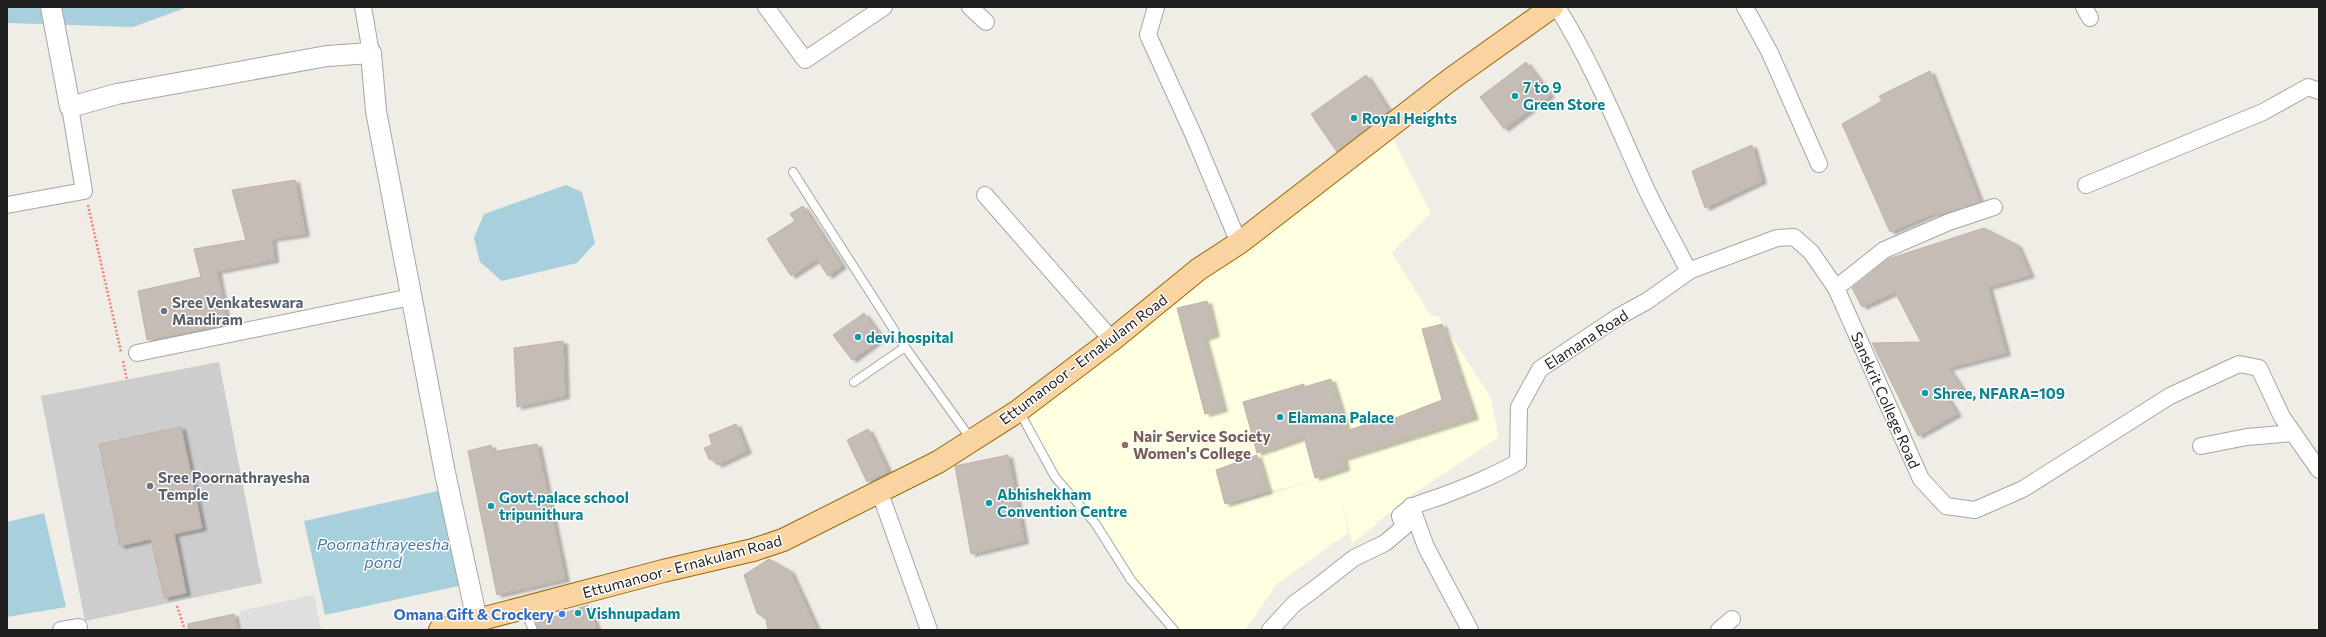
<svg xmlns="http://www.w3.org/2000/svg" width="2326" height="637" font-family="Commissioner,sans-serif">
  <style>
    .education { fill: #fefee0; fill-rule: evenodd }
    .religious { fill: #cdcdcd }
    .parking { fill: #dfdfdf }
    .water { fill: #a7d0dc }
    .building { fill: #c4bcb5; stroke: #c1b3a8; filter: url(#shadow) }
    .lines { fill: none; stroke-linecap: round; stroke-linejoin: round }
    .service-casing { stroke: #a6a6a6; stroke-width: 10 }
    .minor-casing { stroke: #a6a6a6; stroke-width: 18 }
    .tertiary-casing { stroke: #a6a6a6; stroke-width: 22 }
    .primary-casing { stroke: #986803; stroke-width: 24 }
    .path { stroke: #f77f6f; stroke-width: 2.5; stroke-dasharray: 2 2; stroke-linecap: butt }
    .service { stroke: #fff; stroke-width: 8 }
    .minor { stroke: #fff; stroke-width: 16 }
    .tertiary { stroke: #fff; stroke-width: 20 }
    .primary { stroke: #fad4a0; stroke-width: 22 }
    .culture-dot { fill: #0f9aa8; stroke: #fff; stroke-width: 1.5 }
    .worship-dot { fill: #6b7280; stroke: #fff; stroke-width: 1.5 }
    .education-dot { fill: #8d6e63; stroke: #fff; stroke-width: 1.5 }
    .shop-dot { fill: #3f7fe0; stroke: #fff; stroke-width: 1.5 }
    .labels { text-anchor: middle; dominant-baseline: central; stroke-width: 3; stroke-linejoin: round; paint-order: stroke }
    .culture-label { font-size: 15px; font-weight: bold; fill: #0d838f; stroke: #fff; text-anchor: start }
    .worship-label { font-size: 15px; font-weight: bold; fill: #5b616d; stroke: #fff; text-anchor: start }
    .street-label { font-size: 15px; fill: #1f1f1f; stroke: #fff }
    .education-label { font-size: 15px; font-weight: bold; fill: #785e54; stroke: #fff; text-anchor: start }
    .shop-label { font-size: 15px; font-weight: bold; fill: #366cbe; stroke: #fff; text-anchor: end }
    .water-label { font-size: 16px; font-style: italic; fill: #4a77a6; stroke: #fff }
  </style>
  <defs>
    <filter id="shadow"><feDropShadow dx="4.5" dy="2.5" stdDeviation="1" flood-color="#0004"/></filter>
  </defs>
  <rect width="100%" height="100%" fill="#f0ece6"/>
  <path class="education" d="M1392 137 1431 213 1392 253 1431 316H1438L1490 396 1499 437 1410 496 1352 544 1342 501 1348 533 1277 584 1245 630H1174L1131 580 1095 523 1055 477 1018 411ZM1319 479 1240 503 1227 504V503Z"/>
  <path class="religious" d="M219 362 262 583 85 621 41 396Z"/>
  <path class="parking" d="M314 595 321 630H243L240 611Z"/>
  <g class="water">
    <path d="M7 7H188L133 27 7 23Z"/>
    <path d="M566 185 582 192 595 243 577 263 502 281 480 262 474 238 484 214Z"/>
    <path d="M442 490 463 585 325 615 304 521Z"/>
    <path d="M44 513 66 607 7 617V522Z"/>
  </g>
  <g class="building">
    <path d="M1526 62 1550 95 1504 129 1480 97Z"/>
    <path d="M1930 71 1980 202 1935 215 1934 213 1890 232 1842 124 1882 101 1879 96Z"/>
    <path d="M1366 75 1389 111 1337 152 1311 114Z"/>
    <path d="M1752 145 1762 181 1705 208 1692 171Z"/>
    <path d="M295 180 305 234 272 239 274 260 217 271 227 324 147 340 138 291 201 277 194 249 246 240 232 190Z"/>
    <path d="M803 206 842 266 828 276 817 259 791 276 767 239 795 221 790 214Z"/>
    <path d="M1984 228 2017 245 2030 275 1988 287 2006 353 1948 368 1962 389 1947 397 1957 414 1918 436 1872 343 1921 342 1895 292 1862 307 1852 288 1888 259Z"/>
    <path d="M1207 301 1215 334 1204 338 1223 409 1205 414 1177 308Z"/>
    <path d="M864 313 882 338 852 360 833 335Z"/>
    <path d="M1442 324 1474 417 1343 458 1345 468 1315 478 1304 437 1257 453 1243 402 1304 384V387L1331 379 1347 431 1392 415 1393 419 1442 400 1422 329Z"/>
    <path d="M563 341 565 396 517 407 514 348Z"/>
    <path d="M736 424 747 451 717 465 714 460 709 459 704 448 712 445 709 435Z"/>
    <path d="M181 427 202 528 174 534 186 593 164 598 151 539 120 546 99 444Z"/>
    <path d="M868 429 888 471 867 482 847 440Z"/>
    <path d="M537 444 565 579 497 595 468 451 491 445 492 452Z"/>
    <path d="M1008 455 1024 541 971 554 955 466Z"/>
    <path d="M1257 455 1268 491 1225 504 1216 470Z"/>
    <path d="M769 559 790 571 817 630H768L766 619 757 613 744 575Z"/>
    <path d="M588 605 597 630H538L536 623Z"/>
    <path d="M234 614 237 630H188V624Z"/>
  </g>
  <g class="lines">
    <g class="service-casing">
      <g id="service">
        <path d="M793 172 905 347 971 439"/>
        <path d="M854 382 905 347"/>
        <path d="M1019 411 1055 477 1095 523 1131 580 1174 630"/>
        <path d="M524 609 533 630"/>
      </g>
    </g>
    <g class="minor-casing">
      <g id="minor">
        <path d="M363 7 371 53"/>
        <path d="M766 7 805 60 884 7"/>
        <path d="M970 7 986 22"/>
        <path d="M1156 7 1148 35 1194 136 1239 243"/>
        <path d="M1557 7C1594 66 1619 130 1648 193 1660 218 1674 242 1686 266L1691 270 1777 238 1794 237 1811 252 1836 288 1921 479 1946 506 1975 510 2023 489 2170 396 2239 364 2259 368 2282 417 2319 470"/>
        <path d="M1745 7 1770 53 1819 164"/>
        <path d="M2084 7 2090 18"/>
        <path d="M2086 185 2263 112 2308 87 2319 91"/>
        <path d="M985 195 1112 340"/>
        <path d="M7 205 84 191 70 107"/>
        <path d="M1836 288 1884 250 1949 222 1994 207"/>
        <path d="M137 353 411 297"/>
        <path d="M2201 446 2247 437 2293 433"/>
        <path d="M880 493 929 630"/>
        <path d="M1411 506 1426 547 1470 630"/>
        <path d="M61 630 79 627"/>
        <path d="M1270 630 1294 604 1313 590 1354 558 1385 543 1404 527 1400 516C1412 504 1426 502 1442 496 1468 486 1494 476 1518 462L1519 407 1540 369 1618 317 1647 301 1691 270"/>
        <path d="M1719 630 1732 619"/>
      </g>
    </g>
    <g class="tertiary-casing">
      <path id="tertiary" d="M51 7 70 107 117 94 327 56 371 53 376 111 445 473 477 620"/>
    </g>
    <g class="primary-casing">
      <path id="primary" d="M440 630 663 571 753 550 783 540 938 462 1018 411 1112 340 1199 269 1239 243 1451 79 1552 7"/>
    </g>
    <g class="path">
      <path d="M88 205 121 352"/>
      <path d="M123 361 127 380"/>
      <path d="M177 606 185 630"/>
    </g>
    <use href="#service" class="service"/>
    <use href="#minor" class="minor"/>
    <use href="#tertiary" class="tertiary"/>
    <use href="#primary" class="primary"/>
  </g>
  <g class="culture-dot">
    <circle cx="1515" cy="96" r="4"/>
    <circle cx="1354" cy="118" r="4"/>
    <circle cx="858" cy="337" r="4"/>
    <circle cx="1925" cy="393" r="4"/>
    <circle cx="1280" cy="417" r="4"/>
    <circle cx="989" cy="503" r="4"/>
    <circle cx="491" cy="506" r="4"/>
    <circle cx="578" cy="613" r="4"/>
  </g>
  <g class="worship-dot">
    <circle cx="164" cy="311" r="4"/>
    <circle cx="150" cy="486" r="4"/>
  </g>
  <circle class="education-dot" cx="1125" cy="445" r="4"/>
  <circle class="shop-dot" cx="562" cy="614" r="4"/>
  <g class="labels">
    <g class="culture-label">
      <text x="1523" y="87">7 to 9<tspan x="1523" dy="17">Green Store</tspan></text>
      <text x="1362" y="118">Royal Heights</text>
      <text x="866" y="337">devi hospital</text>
      <text x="1933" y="393">Shree, NFARA=109</text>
      <text x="1288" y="417">Elamana Palace</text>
      <text x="997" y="494">Abhishekham<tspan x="997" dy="17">Convention Centre</tspan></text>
      <text x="499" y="497">Govt.palace school<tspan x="499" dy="17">tripunithura</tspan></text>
      <text x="586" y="613">Vishnupadam</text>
    </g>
    <g class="worship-label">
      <text x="172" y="302">Sree Venkateswara<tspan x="172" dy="17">Mandiram</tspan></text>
      <text x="158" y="477">Sree Poornathrayesha<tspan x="158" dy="17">Temple</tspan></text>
    </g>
    <g class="street-label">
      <text transform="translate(1586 339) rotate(-33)">Elamana Road</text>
      <text transform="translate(1083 359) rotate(-37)">Ettumanoor - Ernakulam Road</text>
      <text transform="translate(1886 400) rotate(66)">Sanskrit College Road</text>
      <text transform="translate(682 566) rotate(-15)">Ettumanoor - Ernakulam Road</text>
    </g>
    <g class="education-label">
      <text x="1133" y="436">Nair Service Society<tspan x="1133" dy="17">Women's College</tspan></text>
    </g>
    <g class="shop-label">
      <text x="554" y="614">Omana Gift &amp; Crockery</text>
    </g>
    <g class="water-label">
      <text x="383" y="543">Poornathrayeesha<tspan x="383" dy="18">pond</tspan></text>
    </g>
  </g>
  <rect width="2326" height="637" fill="none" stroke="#1f1f1f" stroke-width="16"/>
</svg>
